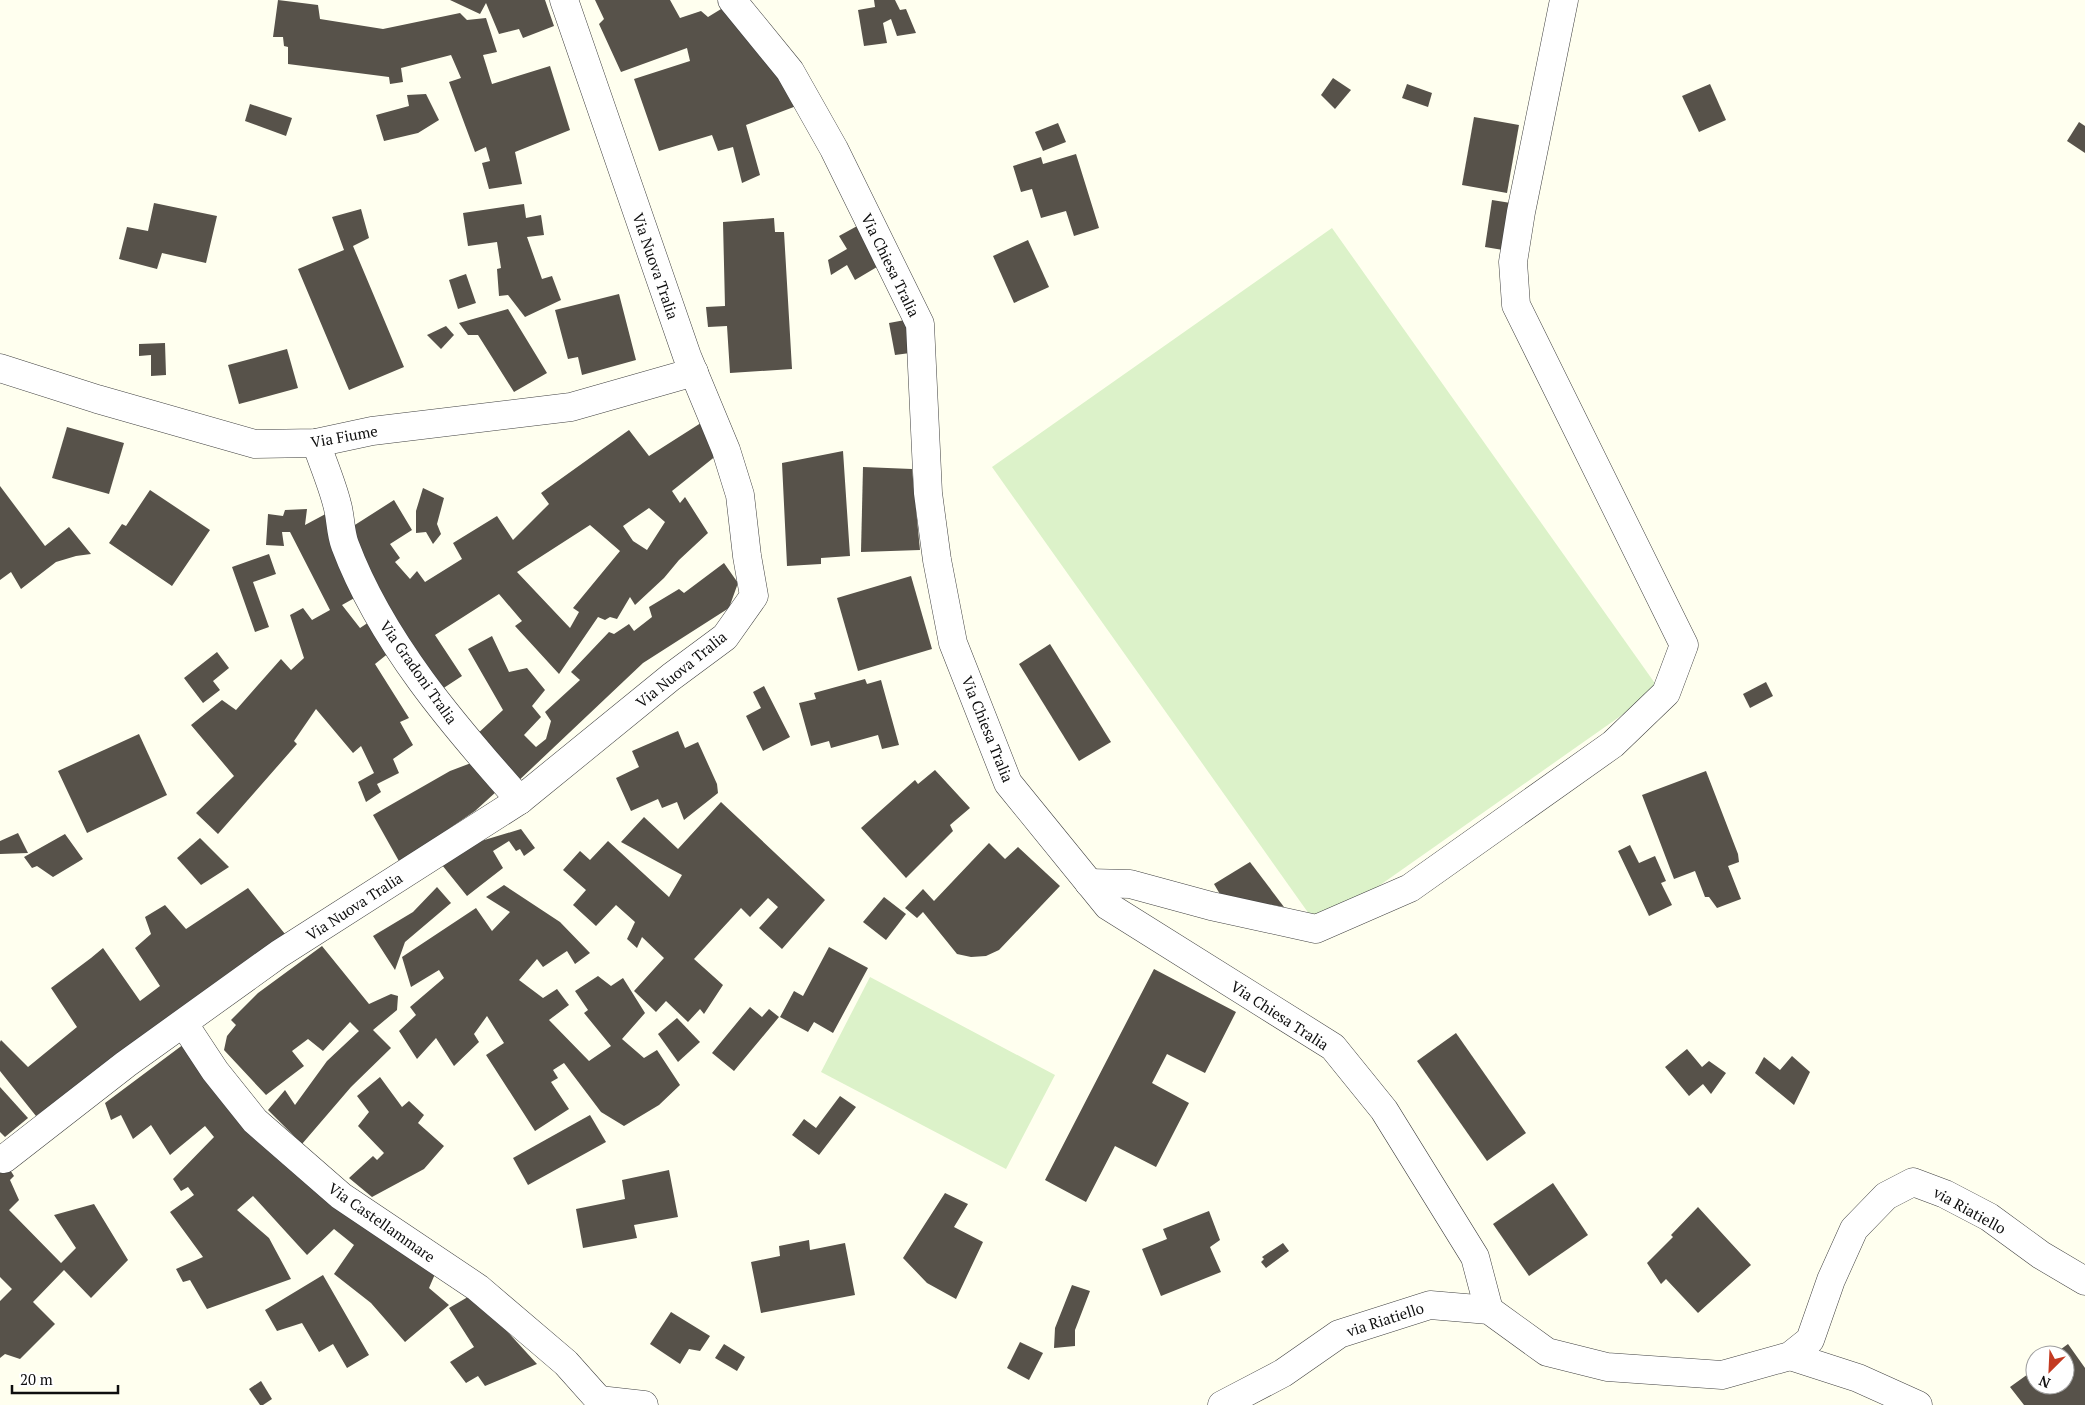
<svg xmlns="http://www.w3.org/2000/svg" width="2085" height="1405" font-family="'PT Serif',serif">
  <style>
    .pitch { fill: #dcf2c9 }
    .building { fill: #57524a; fill-rule: evenodd }
    .lines { fill: none; stroke-linecap: round; stroke-linejoin: round }
    .street-casing { stroke: #414141; stroke-width: 29 }
    .street { stroke: #fff; stroke-width: 28 }
    .labels { text-anchor: middle; dominant-baseline: central; stroke-width: 5; stroke-linejoin: round; paint-order: stroke }
    .street-label { font-size: 15px; fill: #0e0e0e; stroke: #fff }
  </style>
  <rect width="100%" height="100%" fill="#ffffef"/>
  <g class="pitch">
    <path d="M1332 228 1659 689 1319 928 992 467Z"/>
    <path d="M870 977 1055 1075 1006 1169 821 1072Z"/>
  </g>
  <g class="building">
    <path d="M278 0 318 5 320 19 383 29 460 13 467 20 486 18 497 52 483 55 492 84 550 66 570 130 515 152 522 184 489 189 482 163 490 161 486 147 475 152 449 82 461 78 451 55 401 68 403 82 390 84 389 77 288 64V47L284 46 283 37H273Z"/>
    <path d="M450 0H545L554 26 523 38 519 29 499 34 486 3 480 14Z"/>
    <path d="M595 0H670L680 18 701 11 708 17 726 6 799 105 746 125 760 175 742 183 733 147 718 151 712 135 659 151 634 79 690 61 687 48 621 72 599 24 604 19Z"/>
    <path d="M874 0H895L900 10 906 9 916 33 897 36 891 19 883 23 887 43 864 46 858 10 875 7Z"/>
    <path d="M1333 78 1351 90 1335 109 1321 95Z"/>
    <path d="M1407 84 1432 93 1428 107 1402 98Z"/>
    <path d="M1710 84 1726 120 1699 132 1682 96Z"/>
    <path d="M426 94 439 120 418 133 384 141 376 115 409 106 407 95Z"/>
    <path d="M250 104 292 118 286 136 245 121Z"/>
    <path d="M1474 117 1519 125 1507 193 1462 185Z"/>
    <path d="M2079 122 2085 126V153L2067 141Z"/>
    <path d="M1058 123 1066 142 1043 151 1035 132Z"/>
    <path d="M1076 154 1099 228 1074 236 1066 211 1041 218 1032 189 1021 192 1013 166 1041 157 1043 164Z"/>
    <path d="M1492 200 1517 204 1509 251 1485 247Z"/>
    <path d="M154 203 217 216 206 263 162 253 157 269 119 259 127 227 148 231Z"/>
    <path d="M524 204 526 218 541 215 544 235 527 237 542 279 552 276 561 300 525 317 508 295 499 296 497 269 501 268 497 242 468 246 463 213Z"/>
    <path d="M361 209 369 238 353 246 404 367 349 390 298 269 344 250 332 217Z"/>
    <path d="M774 218 775 232H784L792 369 730 373 727 326 708 327 706 307 725 306 723 222Z"/>
    <path d="M859 225 882 264 855 280 847 265 831 275 828 260 847 249 839 236Z"/>
    <path d="M1028 240 1049 287 1014 303 993 256Z"/>
    <path d="M466 274 476 303 458 309 449 280Z"/>
    <path d="M619 294 636 360 582 375 578 357 568 359 555 310Z"/>
    <path d="M508 309 547 373 514 392 478 335H468L459 323Z"/>
    <path d="M905 320 910 353 895 355 889 323Z"/>
    <path d="M446 326 454 335 441 349 427 335Z"/>
    <path d="M165 343 166 375 151 376V355L139 356V344Z"/>
    <path d="M287 349 298 388 239 404 228 365Z"/>
    <path d="M704 421 717 455 672 491 680 503 685 497 708 533 679 560 664 578 635 605 630 597 617 619 610 617 605 620 598 617 559 674 515 626 522 621 499 594 435 635 462 676 436 693 347 530 394 500 412 530 390 544 400 558 395 562 410 579 417 571 425 582 462 559 453 543 497 516 513 540 549 504 541 493 629 430 649 456ZM649 508 665 522 647 550 633 541 623 526ZM590 525 620 551 573 608 579 612 570 628 517 572Z"/>
    <path d="M67 427 124 443 109 494 52 478Z"/>
    <path d="M843 451 850 556 821 558V564L787 566 782 463Z"/>
    <path d="M863 467 912 469 920 550 861 552Z"/>
    <path d="M0 486 45 546 69 527 91 554 76 556 56 562 21 589 11 572 0 580Z"/>
    <path d="M423 488 444 498 437 524 441 534 433 544 426 532 416 533V511Z"/>
    <path d="M150 490 210 530 172 586 109 543 122 524 126 526Z"/>
    <path d="M307 509 305 525 333 510 358 596 342 605 360 628 378 616 395 648 375 664 409 718 400 722 413 745 393 759 399 773 377 784 381 792 366 802 358 782 374 773 361 746 353 753 316 709 294 741 297 744 218 834 196 813 234 776 191 725 222 700 236 710 281 659 291 670 304 658 290 615 303 608 312 620 330 610 290 532H282L284 546 266 545 268 514 283 516 285 510Z"/>
    <path d="M269 554 276 574 253 582 269 627 255 632 232 567Z"/>
    <path d="M724 563 738 583 729 608 643 663 514 785 475 736 503 710 468 649 492 636 509 672 527 668 545 690 532 706 541 717 524 735 536 747 546 739 551 721 545 712 580 680 571 672 609 632 614 634 629 624 634 631 652 617 649 607 679 589 684 593Z"/>
    <path d="M911 576 932 649 858 671 837 598Z"/>
    <path d="M1050 644 1111 742 1079 761 1019 664Z"/>
    <path d="M217 652 229 668 213 681 220 690 203 703 184 678Z"/>
    <path d="M865 679 867 684 881 680 899 745 882 749 878 735 831 748 829 741 811 746 799 703 816 699 814 693Z"/>
    <path d="M1766 682 1773 696 1750 708 1743 694Z"/>
    <path d="M764 686 790 737 763 751 746 716 761 708 753 692Z"/>
    <path d="M678 731 685 748 698 742 717 784 718 793 684 820 677 802 662 808 658 799 631 811 616 778 639 767 632 751Z"/>
    <path d="M139 734 167 795 87 833 58 771Z"/>
    <path d="M479 760 497 791 475 811 450 828 452 833 400 863 373 815 450 771Z"/>
    <path d="M935 770 970 808 950 825 953 831 906 878 861 828 915 780 918 784Z"/>
    <path d="M1706 771 1738 854 1739 862 1728 866 1741 899 1717 908 1709 897H1705L1695 871 1674 879 1642 795Z"/>
    <path d="M721 802 825 900 782 949 759 928 778 907 768 898 750 917 741 908 694 959 723 985 704 1014 700 1009 688 1022 666 1001 656 1012 634 991 664 958 642 937 637 948 627 939 635 922 616 905 596 926 573 905 586 890 563 870 580 851 590 860 608 841 669 897 682 875 621 842 644 817 678 849Z"/>
    <path d="M521 829 535 848 524 856 520 849 516 851 509 841 493 851 503 868 467 896 442 865 481 841Z"/>
    <path d="M18 833 28 853 0 854V841Z"/>
    <path d="M65 834 83 859 53 877 37 866 32 868 24 857Z"/>
    <path d="M200 838 229 867 201 885 177 858Z"/>
    <path d="M989 843 1005 859 1018 847 1060 886 999 950 986 956 971 957 957 954 923 912 917 918 905 908 923 889 934 901Z"/>
    <path d="M1630 845 1639 863 1655 856 1666 881 1661 883 1672 905 1649 916 1618 851Z"/>
    <path d="M1250 862 1284 907 1221 896 1214 884Z"/>
    <path d="M504 885 560 922 590 953 575 964 567 951 543 967 537 959 519 980 543 998 557 989 569 1005 549 1020 589 1061 611 1046 584 1013 588 1010 575 991 598 976 611 986 623 978 645 1013 622 1039 644 1058 657 1050 680 1085 659 1105 624 1126 601 1112 564 1063 553 1070 558 1078 551 1082 569 1109 535 1131 486 1055 504 1043 487 1016 474 1034 479 1042 454 1066 436 1038 417 1059 399 1031 416 1015 410 1007 444 978 439 970 411 987 402 957 476 908 492 931 510 912 486 897Z"/>
    <path d="M437 887 451 903 405 942 395 970 373 936 413 912Z"/>
    <path d="M248 888 285 934 36 1116 0 1071V1042L1 1040 28 1067 77 1027 51 988 91 958 103 948 140 1001 160 986 135 948 151 934 145 917 165 905 186 929Z"/>
    <path d="M884 897 906 914 886 940 863 922Z"/>
    <path d="M322 946 369 1004 391 994 398 996 397 1010 373 1030 391 1048 351 1087 302 1144 268 1110 285 1090 295 1105 327 1061 359 1031 350 1022 323 1051 308 1039 292 1051 304 1066 266 1095 224 1050 227 1036 236 1025 231 1020 258 993Z"/>
    <path d="M829 947 868 968 833 1033 814 1022 808 1032 780 1017 794 991 803 996Z"/>
    <path d="M1154 969 1236 1012 1205 1073 1167 1054 1152 1083 1189 1103 1156 1167 1115 1146 1086 1202 1045 1180Z"/>
    <path d="M750 1007 762 1017 769 1009 779 1017 734 1071 712 1053Z"/>
    <path d="M677 1018 700 1042 678 1062 658 1034Z"/>
    <path d="M1456 1033 1526 1133 1487 1161 1417 1061Z"/>
    <path d="M184 1044 435 1274 429 1288 449 1305 405 1342 371 1303 334 1274 354 1245 334 1229 307 1255 253 1196 237 1210 269 1238 291 1279 207 1309 190 1280 183 1282 176 1269 203 1257 170 1212 194 1195 188 1187 181 1191 173 1179 214 1137 205 1126 170 1155 151 1125 133 1139 121 1115 111 1120 105 1103Z"/>
    <path d="M1687 1049 1702 1067 1709 1061 1726 1073 1711 1094 1703 1084 1689 1096 1665 1067Z"/>
    <path d="M1792 1056 1810 1072 1794 1105 1755 1073 1764 1057 1780 1070Z"/>
    <path d="M380 1077 402 1107 409 1101 424 1115 418 1123 444 1146 424 1169 372 1197 349 1178 373 1156 377 1160 384 1153 358 1126 369 1112 357 1096Z"/>
    <path d="M0 1087 28 1118 5 1137 0 1132Z"/>
    <path d="M840 1096 856 1107 819 1155 792 1135 804 1119 816 1128Z"/>
    <path d="M590 1115 606 1142 528 1185 513 1158Z"/>
    <path d="M0 1154 14 1176 10 1180 19 1200 9 1210 61 1263 76 1248 54 1215 94 1204 128 1260 91 1298 64 1270 33 1302 55 1324 20 1359 5 1354 0 1358V1301L12 1289 0 1277Z"/>
    <path d="M669 1170 678 1217 634 1225 637 1238 583 1248 576 1209 625 1199 622 1180Z"/>
    <path d="M1553 1183 1588 1235 1529 1276 1493 1224Z"/>
    <path d="M945 1193 968 1204 954 1227 983 1242 956 1299 927 1283 903 1258Z"/>
    <path d="M1698 1207 1751 1265 1698 1313 1666 1279 1661 1284 1647 1263 1673 1237 1671 1235Z"/>
    <path d="M1209 1211 1220 1240 1210 1247 1221 1272 1161 1296 1142 1249 1167 1239 1163 1229Z"/>
    <path d="M809 1240 810 1250 845 1243 855 1295 761 1313 751 1262 780 1256 779 1246Z"/>
    <path d="M1283 1243 1289 1251 1266 1268 1261 1262 1264 1259 1262 1257Z"/>
    <path d="M323 1275 369 1355 347 1368 333 1344 319 1352 302 1323 277 1331 265 1310Z"/>
    <path d="M1072 1285 1090 1291 1075 1330V1346L1054 1348 1055 1328Z"/>
    <path d="M473 1294 537 1364 485 1386 478 1376 466 1383 450 1362 474 1347 449 1308Z"/>
    <path d="M671 1312 710 1336 700 1351 689 1349 680 1364 650 1344Z"/>
    <path d="M1020 1342 1043 1353 1029 1380 1007 1368Z"/>
    <path d="M724 1344 745 1357 737 1371 715 1358Z"/>
    <path d="M2068 1344 2085 1368V1405H2024L2010 1387 2035 1369V1385H2065V1355H2053Z"/>
    <path d="M261 1381 272 1399 263 1405H260L249 1389Z"/>
  </g>
  <g class="lines">
    <g class="street-casing">
      <g id="street">
        <path d="M732 0 790 71 834 149 920 324 928 493 937 560 953 643 1008 783 1108 906 1333 1047 1384 1110 1475 1257 1489 1310"/>
        <path d="M0 368 97 399 255 444 316 443 372 431 571 407 694 372"/>
        <path d="M316 443C323 463 332 484 337 504 341 518 340 532 345 545 381 641 453 725 520 800"/>
        <path d="M1089 883 1130 884 1211 906 1316 929 1410 888 1613 744 1666 693 1684 645 1516 305 1513 262 1521 212 1564 0"/>
        <path d="M184 1024 215 1071 255 1121 341 1196 478 1288 566 1363 599 1400"/>
        <path d="M4 1159 126 1064 279 954 520 800 671 677 725 637 754 596 747 556 740 495 726 450 687 356 564 0"/>
        <path d="M1790 1356 1858 1378 1918 1405"/>
        <path d="M599 1400 644 1405"/>
        <path d="M1222 1405 1283 1373 1339 1334 1430 1305 1489 1310 1547 1352 1607 1367 1722 1375 1790 1356 1810 1340 1831 1280 1854 1229 1886 1196 1913 1182 1945 1194 1989 1217 2041 1255 2085 1281"/>
      </g>
    </g>
    <use href="#street" class="street"/>
  </g>
  <g class="labels">
    <g class="street-label">
      <text transform="translate(891 265) rotate(64)">Via Chiesa Tralia</text>
      <text transform="translate(656 266) rotate(71)">Via Nuova Tralia</text>
      <text transform="translate(344 436) rotate(-10)">Via Fiume</text>
      <text transform="translate(681 669) rotate(-39)">Via Nuova Tralia</text>
      <text transform="translate(419 672) rotate(55)">Via Gradoni Tralia</text>
      <text transform="translate(988 729) rotate(68)">Via Chiesa Tralia</text>
      <text transform="translate(354 906) rotate(-33)">Via Nuova Tralia</text>
      <text transform="translate(1280 1015) rotate(33)">Via Chiesa Tralia</text>
      <text transform="translate(1970 1210) rotate(29)">via Riatiello</text>
      <text transform="translate(382 1222) rotate(35)">Via Castellammare</text>
      <text transform="translate(1385 1319) rotate(-18)">via Riatiello</text>
    </g>
  </g>
  <g transform="translate(2050 1370) rotate(204)"><circle r="24" fill="#ffffff" stroke="#9f9f9f"/>
  <path d="M0-4L9 19L0 12L-9 19Z" fill="#c33a21"/>
  <text y="-8" font-size="14" font-weight="bold" text-anchor="middle" fill="#0e0e0e">N</text>
  </g>
  <path d="M12 1385v8h106v-8" fill="none" stroke="#0e0e0e" stroke-width="2.5"/>
  <text x="20" y="1385" font-size="15" fill="#0e0e0e" stroke="#ffffff" stroke-width="4" paint-order="stroke">20 m</text>
</svg>
